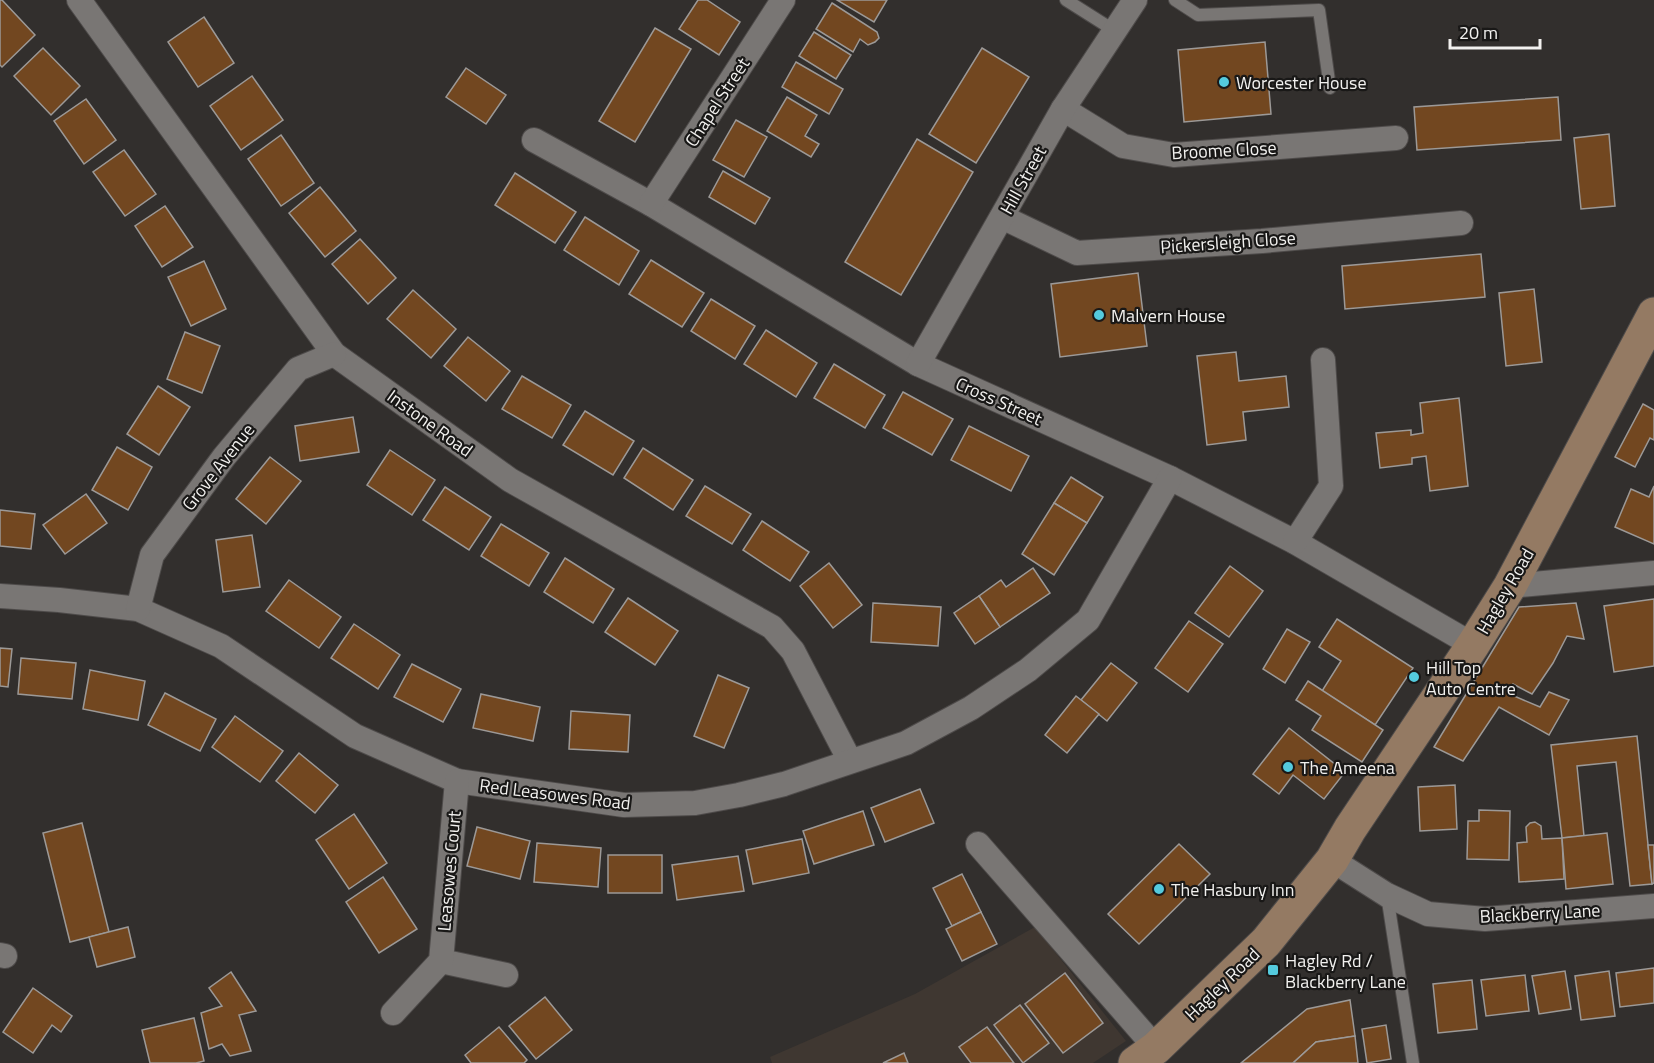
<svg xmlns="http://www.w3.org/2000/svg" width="1654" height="1063" font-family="'Titillium Web',sans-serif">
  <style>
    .built { fill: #3f3731 }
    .building { fill: #724720; stroke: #9c9997; stroke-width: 1.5 }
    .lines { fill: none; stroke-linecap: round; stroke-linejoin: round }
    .service-casing { stroke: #4e4b4a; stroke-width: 14 }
    .minor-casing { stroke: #4e4b4a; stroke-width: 26 }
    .secondary-casing { stroke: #4e4b4a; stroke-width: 35 }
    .service { stroke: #797674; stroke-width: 12 }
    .minor { stroke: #797674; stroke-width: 24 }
    .secondary { stroke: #947a63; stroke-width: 33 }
    .poi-dot { fill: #54cadd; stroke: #191817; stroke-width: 2 }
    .labels { text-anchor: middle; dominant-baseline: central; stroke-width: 4.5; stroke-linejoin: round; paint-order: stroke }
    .poi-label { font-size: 18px; fill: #f2f1ef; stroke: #191817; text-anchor: start }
    .street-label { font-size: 18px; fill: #f2f1ef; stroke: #191817 }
  </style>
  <rect width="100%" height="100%" fill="#322f2d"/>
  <path class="built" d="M1035 927 1126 1041 1093 1063H772L770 1057 915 994Z"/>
  <g class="building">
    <path d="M0 0H2L35 35 2 67 0 65Z"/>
    <path d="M698 0H707L740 22 719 55 679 29Z"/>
    <path d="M837 0H887L874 22Z"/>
    <path d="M832 3 877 32 879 38 875 42 868 45 860 39 853 52 816 29Z"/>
    <path d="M204 17 234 63 198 87 168 42Z"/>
    <path d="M655 28 691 49 635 142 599 121Z"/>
    <path d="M814 32 851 55 836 79 799 56Z"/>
    <path d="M1265 42 1271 114 1184 122 1178 50Z"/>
    <path d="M43 48 80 86 51 115 14 76Z"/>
    <path d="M982 48 1029 77 976 163 929 134Z"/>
    <path d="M796 62 843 89 829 114 782 87Z"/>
    <path d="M466 68 506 95 486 124 446 97Z"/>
    <path d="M252 76 283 120 241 150 210 106Z"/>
    <path d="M787 97 817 115 805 136 819 144 811 157 767 131Z"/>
    <path d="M1558 97 1561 140 1417 150 1414 107Z"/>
    <path d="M86 99 116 140 84 164 54 121Z"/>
    <path d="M736 120 767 137 744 177 713 160Z"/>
    <path d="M1609 134 1615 206 1581 209 1574 138Z"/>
    <path d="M281 135 314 183 281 206 248 159Z"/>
    <path d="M917 139 973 172 901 295 845 262Z"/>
    <path d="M124 150 156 194 125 216 93 172Z"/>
    <path d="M723 171 770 198 755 224 709 197Z"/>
    <path d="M515 173 576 212 555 243 495 205Z"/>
    <path d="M320 187 356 231 325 257 289 213Z"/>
    <path d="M165 206 193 247 162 267 135 226Z"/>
    <path d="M585 217 639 251 619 285 564 250Z"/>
    <path d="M360 239 396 278 368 304 332 264Z"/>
    <path d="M1481 254 1485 297 1345 309 1342 266Z"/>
    <path d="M651 260 704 293 682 327 629 294Z"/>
    <path d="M204 261 226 309 191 326 168 277Z"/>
    <path d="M1138 273 1147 346 1060 357 1051 284Z"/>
    <path d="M1534 289 1542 362 1506 366 1499 293Z"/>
    <path d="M413 290 456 329 431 358 387 319Z"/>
    <path d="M711 299 755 326 735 359 691 331Z"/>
    <path d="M766 330 817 363 796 397 744 364Z"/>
    <path d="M185 332 220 346 202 393 167 379Z"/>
    <path d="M468 337 510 371 486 401 444 366Z"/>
    <path d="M1236 352 1239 381 1286 376 1289 407 1243 412 1246 440 1207 445 1197 356Z"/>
    <path d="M834 364 885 395 865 428 814 398Z"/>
    <path d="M522 376 571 405 552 438 502 409Z"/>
    <path d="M158 386 190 407 159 455 127 434Z"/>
    <path d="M903 392 953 419 932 455 883 428Z"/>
    <path d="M1459 398 1468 486 1430 491 1426 456 1412 458V464L1380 468 1376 433 1411 430V435L1423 433 1420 403Z"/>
    <path d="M1643 404 1654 410V440L1650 438 1635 467 1615 457Z"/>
    <path d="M585 411 634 441 613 475 563 445Z"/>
    <path d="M353 417 359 452 300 461 295 426Z"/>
    <path d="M969 426 1029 456 1011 491 951 460Z"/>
    <path d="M117 447 152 467 128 510 92 490Z"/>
    <path d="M643 448 693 480 673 510 624 478Z"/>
    <path d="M390 450 435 480 412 515 367 485Z"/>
    <path d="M270 457 301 481 266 524 236 499Z"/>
    <path d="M1071 477 1103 497 1087 523 1054 503Z"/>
    <path d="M705 486 751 514 732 544 686 516Z"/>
    <path d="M1654 486V544L1615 527 1631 489 1649 497Z"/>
    <path d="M445 487 491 517 469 550 423 520Z"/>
    <path d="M86 494 107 523 65 554 43 525Z"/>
    <path d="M1054 503 1087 523 1054 575 1022 554Z"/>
    <path d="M0 510 35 514 31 549 0 546Z"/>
    <path d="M762 521 809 552 790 581 743 550Z"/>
    <path d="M501 524 549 553 529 586 481 556Z"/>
    <path d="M252 535 260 587 223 592 216 540Z"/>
    <path d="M565 558 614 589 593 623 544 592Z"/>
    <path d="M829 563 862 605 833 628 800 586Z"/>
    <path d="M1230 566 1263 591 1229 637 1195 613Z"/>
    <path d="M1033 568 1050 593 1000 627 979 596 1001 580 1006 587Z"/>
    <path d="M289 580 341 617 319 648 266 611Z"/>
    <path d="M979 596 1000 627 975 644 954 613Z"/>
    <path d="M628 598 678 631 655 665 605 632Z"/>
    <path d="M1654 599V666L1614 672 1604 606Z"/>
    <path d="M873 603 941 607 938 646 871 642Z"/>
    <path d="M1576 603 1584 639 1567 636 1553 663 1532 694 1513 684 1507 693 1540 707 1549 692 1569 700 1549 735 1499 707 1463 761 1434 747 1519 607Z"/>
    <path d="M1337 619 1413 668 1375 725 1322 691 1341 661 1319 647Z"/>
    <path d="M1189 621 1223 644 1188 692 1155 668Z"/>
    <path d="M354 624 400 655 378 689 331 658Z"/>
    <path d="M1287 629 1310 642 1285 683 1263 669Z"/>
    <path d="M0 648 12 649 8 687 0 686Z"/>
    <path d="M21 658 76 663 72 699 18 694Z"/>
    <path d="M1111 663 1137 683 1107 721 1081 700Z"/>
    <path d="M412 664 461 689 443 722 394 697Z"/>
    <path d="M90 670 145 681 138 720 83 709Z"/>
    <path d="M718 675 749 688 724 748 694 736Z"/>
    <path d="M1308 681 1383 730 1362 762 1312 730 1321 716 1296 700Z"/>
    <path d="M165 693 216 719 200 751 148 725Z"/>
    <path d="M481 694 540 707 533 741 473 728Z"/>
    <path d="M1076 696 1099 714 1067 753 1045 735Z"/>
    <path d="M571 711 630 715 628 752 569 749Z"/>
    <path d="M235 716 283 751 260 782 212 747Z"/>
    <path d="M1289 728 1345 772 1324 799 1293 775 1279 794 1253 774Z"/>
    <path d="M1637 736 1652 884 1630 886 1616 762 1577 766 1584 836 1562 838 1551 745Z"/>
    <path d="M299 753 338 785 315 813 276 781Z"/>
    <path d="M1455 785 1457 829 1420 831 1418 787Z"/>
    <path d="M920 789 934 823 885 842 871 808Z"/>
    <path d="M1479 810 1510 811 1509 860 1467 859 1468 821H1479Z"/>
    <path d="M863 811 874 845 814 864 803 831Z"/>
    <path d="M354 814 387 863 349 889 316 840Z"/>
    <path d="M1535 822 1541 826 1542 839 1562 838 1564 879 1519 882 1517 843 1527 842 1526 827 1530 823Z"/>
    <path d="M82 823 109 932 70 942 43 833Z"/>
    <path d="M477 827 530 841 520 879 467 866Z"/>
    <path d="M1607 833 1613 884 1566 889 1562 838Z"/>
    <path d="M802 839 809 873 753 884 746 850Z"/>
    <path d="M537 843 601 848 598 887 534 882Z"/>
    <path d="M1179 844 1210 874 1139 944 1108 914Z"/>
    <path d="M1648 845H1654V883L1652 884Z"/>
    <rect x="608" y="855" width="54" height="38"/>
    <path d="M738 856 744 891 677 900 672 865Z"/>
    <path d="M962 874 981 912 952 926 933 888Z"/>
    <path d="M383 877 417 929 379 953 346 902Z"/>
    <path d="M981 912 997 944 962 961 946 929Z"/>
    <path d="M128 927 135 957 97 967 89 937Z"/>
    <path d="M1654 968V1003L1620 1007 1616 973Z"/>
    <path d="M1565 971 1571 1009 1539 1014 1532 976Z"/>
    <path d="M1609 971 1615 1016 1581 1020 1575 976Z"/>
    <path d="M231 972 256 1011 239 1015 251 1051 230 1056 222 1044 209 1049 201 1013 222 1006 209 988Z"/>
    <path d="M1065 973 1103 1023 1063 1053 1025 1004Z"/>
    <path d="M1525 975 1529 1011 1486 1016 1481 980Z"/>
    <path d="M1472 980 1477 1029 1438 1033 1433 984Z"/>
    <path d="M33 988 72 1016 61 1032 52 1025 33 1053 3 1032Z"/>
    <path d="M545 997 572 1030 536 1059 509 1026Z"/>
    <path d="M1350 1000 1355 1036 1316 1042 1293 1063H1241L1307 1009Z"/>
    <path d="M1020 1005 1049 1043 1023 1063 994 1025Z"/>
    <path d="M194 1018 204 1061 196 1063H150L142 1030Z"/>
    <path d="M1386 1025 1391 1059 1367 1063 1362 1029Z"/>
    <path d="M499 1027 527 1060 524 1063H471L465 1055Z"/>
    <path d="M987 1027 1014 1063H971L959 1047Z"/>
    <path d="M1355 1036 1358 1063H1293L1316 1042Z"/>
    <path d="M904 1053 908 1063H883Z"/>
  </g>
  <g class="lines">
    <g class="service-casing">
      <g id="service">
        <path d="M1066 0 1115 31"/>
        <path d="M1175 0 1198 15 1319 10 1330 88"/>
        <path d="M1387 895 1413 1063"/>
      </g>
    </g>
    <g class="minor-casing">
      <g id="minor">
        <path d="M79 0 334 354 510 480 772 627 793 651 850 761"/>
        <path d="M1063 109 1123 146 1174 155 1396 138"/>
        <path d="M534 140 651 204 918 364 1170 478 1295 542 1473 645"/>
        <path d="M651 204 783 0"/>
        <path d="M1002 217 1077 253 1262 241 1461 223"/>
        <path d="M918 364 1063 109 1135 0"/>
        <path d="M1295 542 1331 486 1323 360"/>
        <path d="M1510 586 1654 573"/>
        <path d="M0 596 59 600 138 609 221 646 355 736 457 781 624 805 695 803 739 795 784 784 906 743 971 708 1028 670 1088 620 1170 478"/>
        <path d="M138 609 152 555 224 457 298 369 334 354"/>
        <path d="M978 844 1156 1048"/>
        <path d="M1332 860 1387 895 1428 914 1485 919 1654 906"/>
        <path d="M0 955 5 956"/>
        <path d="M441 961 506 975"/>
        <path d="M393 1013 441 961 457 781"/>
      </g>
    </g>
    <g class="secondary-casing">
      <path id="secondary" d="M1135 1063 1156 1048 1266 942 1332 860 1350 829 1473 645 1510 586 1654 314"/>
    </g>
    <use href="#service" class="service"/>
    <use href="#minor" class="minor"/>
    <use href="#secondary" class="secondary"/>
  </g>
  <g class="poi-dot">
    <circle cx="1224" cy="82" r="6"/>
    <circle cx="1099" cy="315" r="6"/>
    <circle cx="1414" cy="677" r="6"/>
    <circle cx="1288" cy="767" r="6"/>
    <circle cx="1159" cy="889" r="6"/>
    <rect x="1267" y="964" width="12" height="12" rx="3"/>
  </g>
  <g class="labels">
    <g class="poi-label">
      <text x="1236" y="82">Worcester House</text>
      <text x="1111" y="315">Malvern House</text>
      <text x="1426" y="667">Hill Top<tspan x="1426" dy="21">Auto Centre</tspan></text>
      <text x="1300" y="767">The Ameena</text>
      <text x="1171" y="889">The Hasbury Inn</text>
      <text x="1285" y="960">Hagley Rd /<tspan x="1285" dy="21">Blackberry Lane</tspan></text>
    </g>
    <g class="street-label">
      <text transform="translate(717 102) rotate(-57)">Chapel Street</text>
      <text transform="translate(1224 150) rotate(-3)">Broome Close</text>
      <text transform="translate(1023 180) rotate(-61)">Hill Street</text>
      <text transform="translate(1228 242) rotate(-4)">Pickersleigh Close</text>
      <text transform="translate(999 401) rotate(24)">Cross Street</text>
      <text transform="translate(430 423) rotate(36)">Instone Road</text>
      <text transform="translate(218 467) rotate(-52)">Grove Avenue</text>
      <text transform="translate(1505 591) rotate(-60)">Hagley Road</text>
      <text transform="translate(555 794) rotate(7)">Red Leasowes Road</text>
      <text transform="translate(449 871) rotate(-85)">Leasowes Court</text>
      <text transform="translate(1540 913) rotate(-3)">Blackberry Lane</text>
      <text transform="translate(1222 984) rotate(-44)">Hagley Road</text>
    </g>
  </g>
  <path d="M1450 39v9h90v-9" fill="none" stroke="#f2f1ef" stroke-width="3"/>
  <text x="1459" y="39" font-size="18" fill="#f2f1ef" stroke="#191817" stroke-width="4.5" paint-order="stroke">20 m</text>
</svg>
